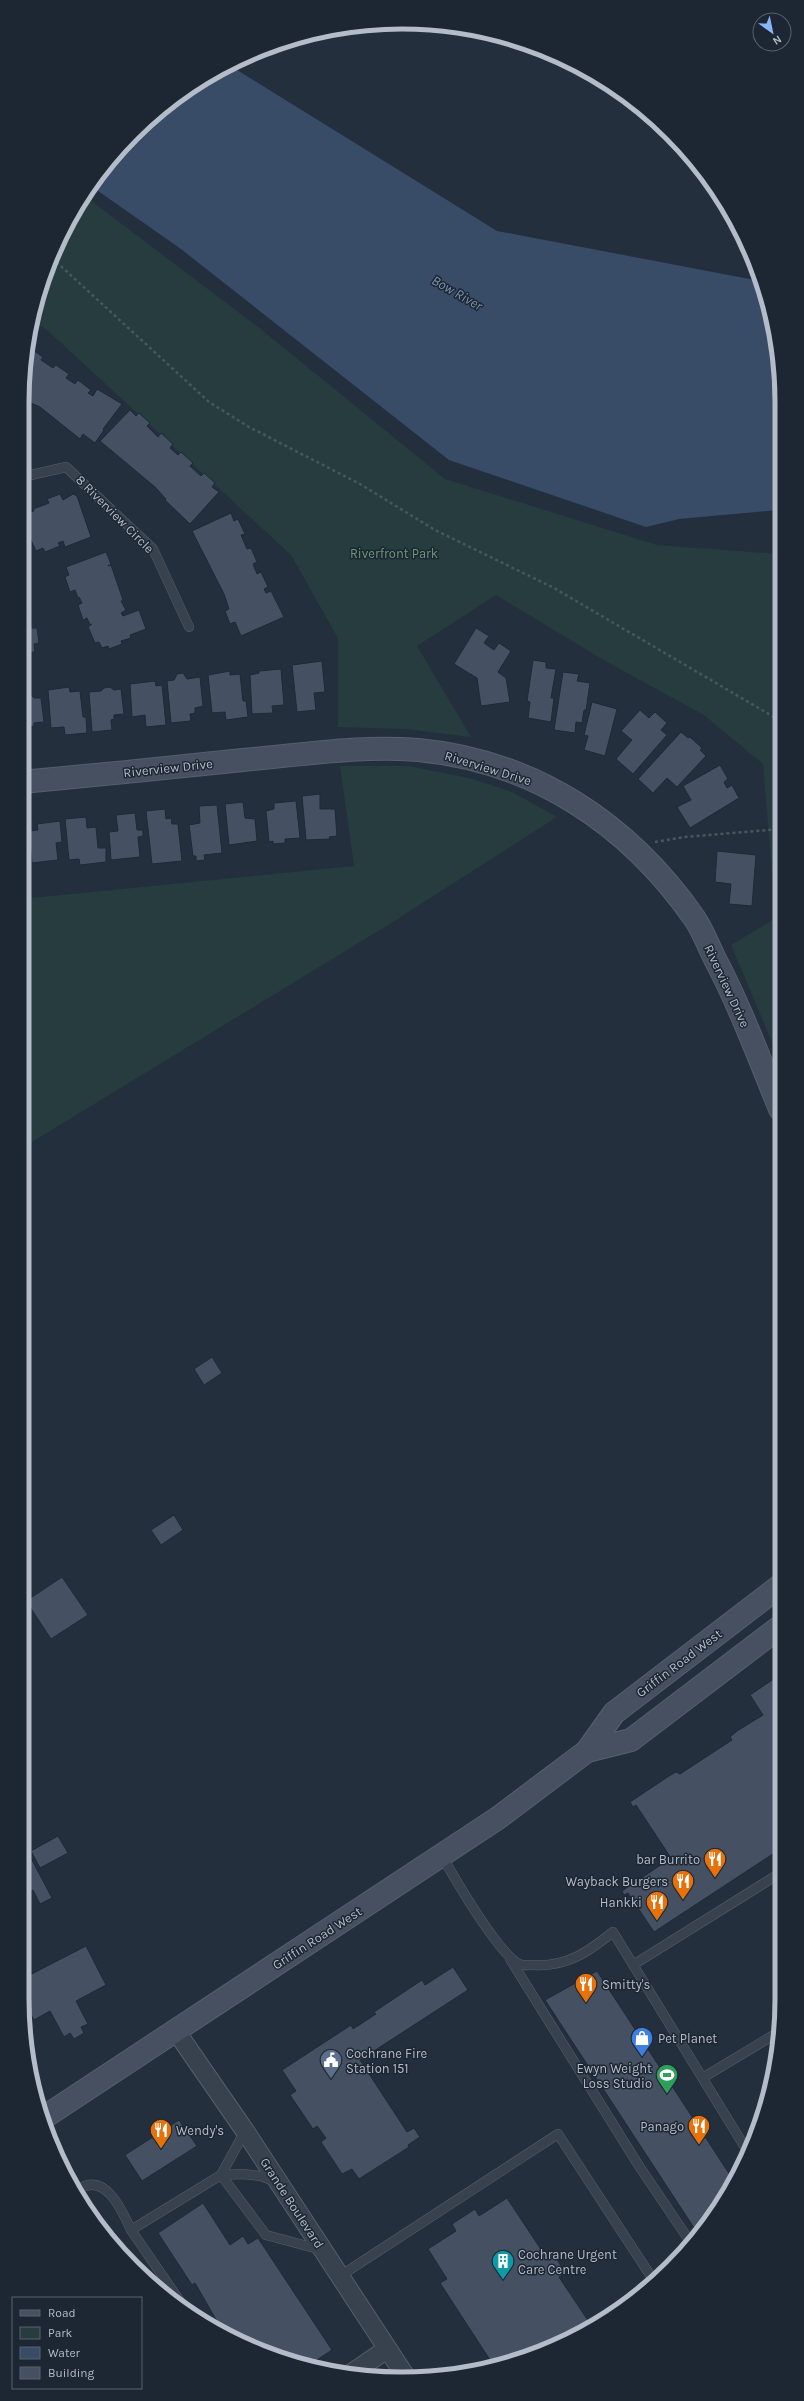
<svg xmlns="http://www.w3.org/2000/svg" width="804" height="2401" font-family="Karla,sans-serif">
  <style>
    .green { fill: #263c3f }
    .water { fill: #394c67 }
    .building { fill: #455162; stroke: #1f2835 }
    .lines { fill: none; stroke-linecap: round; stroke-linejoin: round }
    .lane-casing { stroke: #565f6c; stroke-width: 10 }
    .street-casing { stroke: #565f6c; stroke-width: 20 }
    .secondary-casing { stroke: #565f6c; stroke-width: 24 }
    .path { stroke: #44595c; stroke-width: 2.5; stroke-dasharray: 3 3; stroke-linecap: butt }
    .lane { stroke: #38414e; stroke-width: 9 }
    .street { stroke: #38414e; stroke-width: 18 }
    .secondary { stroke: #465061; stroke-width: 22 }
    .labels { text-anchor: middle; dominant-baseline: central; stroke-width: 3; stroke-linejoin: round; paint-order: stroke }
    .street-label { font-size: 13px; fill: #b4bcc9; stroke: #1d2633 }
    .park-label { font-size: 13px; fill: #6b9a76; stroke: #1d2633 }
    .poi-label { font-size: 13px; fill: #b4bcc9; stroke: #1d2633; text-anchor: end }
    .water-label { font-size: 14px; font-style: italic; fill: #7c92b1; stroke: #1d2633 }
    .rim { fill: none; stroke: #b4bcc9; stroke-width: 5 }
  </style>
  <rect width="100%" height="100%" fill="#242f3e"/>
  <g class="green">
    <path d="M85 196 262 330 445 479 657 545 779 554 780 1061 731 945 776 918 763 764 704 715 607 662 496 595 417 646 471 737 405 729 338 727V638L291 555 46 329 33 320C39 276 61 234 85 196Z"/>
    <path d="M340 766H408L469 778 512 792 557 817 388 925 22 1148V899L354 866Z"/>
  </g>
  <path class="water" d="M229 65 497 231 760 281 779 353V510L679 519 646 527 449 460 181 249 91 186C120 138 178 88 229 65Z"/>
  <g class="building">
    <path d="M30 348 43 357 41 360 53 368 56 365 69 374 66 378 75 384 78 380 91 390 88 393 93 396 97 389 122 404 103 429 104 430 95 443 83 434 80 439 40 407 22 399Z"/>
    <path d="M130 410 136 416 139 413 150 423 147 426 158 437 161 433 173 444 170 448 178 455 181 452 193 463 190 466 201 476 204 473 215 483 212 487 219 492 190 524 165 500 166 499 155 487 100 441Z"/>
    <path d="M60 494 63 500 73 494 77 496 91 537 65 547 63 541 58 543 60 546 45 552 43 548 36 551 24 525H26L23 514 34 511 33 509 49 503 47 499Z"/>
    <path d="M231 513 234 521 238 519 245 534 241 535 247 549 251 548 257 562 253 564 257 574 261 572 268 587 264 589 266 593 271 591 284 617 241 636 235 622 230 624 225 611 229 609 224 594 192 531Z"/>
    <path d="M22 521 30 546 23 548 24 552 22 553Z"/>
    <path d="M106 552 111 564 108 566 111 565 123 600 121 601 126 610 121 613 123 616 139 610 146 629 130 635 131 638 121 641 122 644 109 649 108 646 102 648 99 642 95 643 88 627 92 624 90 625 87 618 83 620 78 605 82 603 79 597 78 598 75 590 70 592 65 577 69 575 66 567Z"/>
    <path d="M25 588 26 597H30L32 612 28 613V620H31L32 628H37L39 643 34 644 35 652 23 653 22 589Z"/>
    <path d="M476 628 489 636 484 643 494 650 499 643 511 651 498 672 506 678 510 702 481 706 477 678 454 664Z"/>
    <path d="M533 660 546 662V668L556 669 551 698H554L551 722 528 718 530 702 527 701Z"/>
    <path d="M322 661 325 692 314 693 316 710 297 712 292 665Z"/>
    <path d="M281 669 284 705 272 706 273 713 252 714 250 675 259 673V671Z"/>
    <path d="M230 671V675L240 674 243 701H246L248 717 226 720 225 712 212 713 208 675Z"/>
    <path d="M563 672 579 674 577 681 590 683 586 710H584L582 723 576 722 575 733 554 730Z"/>
    <path d="M183 673 187 679 200 677 203 706 195 708V713L190 714 191 721 171 723 167 681 174 680 177 674Z"/>
    <path d="M155 681 156 686 162 685 166 725 146 727 145 715 132 717 130 684Z"/>
    <path d="M69 687 70 692 80 691 83 717H86L87 733 65 735 64 727 51 728 48 690Z"/>
    <path d="M110 687 114 690 121 689 124 714 114 715V719L111 720 112 730 92 732 89 692 101 691 104 688Z"/>
    <path d="M24 695H31L34 698H41L44 722 34 723V726L31 727 32 738 22 739V698Z"/>
    <path d="M592 702 617 709 605 756 584 750 588 736 584 735Z"/>
    <path d="M640 710 649 718 655 712 667 723 661 730 667 735 633 774 616 759 632 740 621 731Z"/>
    <path d="M681 732 688 738 690 737 702 748 700 750 706 756 677 787 667 778 653 793 638 779Z"/>
    <path d="M720 765 728 779 724 782 727 788 732 785 739 798 690 828 677 807 691 800 683 786Z"/>
    <path d="M320 794V809H335L337 836 329 837 330 839 306 840 302 796Z"/>
    <path d="M296 801 300 838 285 839V843L273 844V841L269 842 266 811 274 809V803Z"/>
    <path d="M243 802 245 818 255 819 257 841 229 845 225 804Z"/>
    <path d="M217 805 222 853 204 855 205 860 196 861V856H193L189 825 200 823 199 806Z"/>
    <path d="M165 809 166 819 171 818 172 824H178L182 861 152 864 146 811Z"/>
    <path d="M135 813 137 830H143V836L138 837 140 857 111 860 109 832 118 831 116 815Z"/>
    <path d="M86 817 87 828 96 827 98 848H106V862L80 865 79 859 69 860 65 819Z"/>
    <path d="M60 821 62 842 56 843 58 860 32 863 29 831 38 830 37 824Z"/>
    <path d="M22 840 24 866H22Z"/>
    <path d="M717 851 756 855 752 906 729 904 731 884 715 882Z"/>
    <path d="M212 1357 222 1373 204 1385 194 1369Z"/>
    <path d="M174 1515 183 1530 161 1545 151 1530Z"/>
    <path d="M62 1577 88 1615 51 1639 26 1601Z"/>
    <path d="M781 1674 782 1848 654 1932 628 1893 624 1895 622 1891 671 1858 636 1805 633 1807 630 1802 669 1776 676 1772 680 1774 732 1740 730 1737 737 1731 763 1715 750 1695Z"/>
    <path d="M58 1836 68 1853 40 1868 31 1851Z"/>
    <path d="M22 1841 52 1898 40 1904 33 1890 22 1896Z"/>
    <path d="M86 1946 106 1985 76 2001 88 2024 81 2027 84 2033 74 2039 70 2033 64 2037 50 2011 34 2020 27 2008 31 2006 22 1990V1979Z"/>
    <path d="M453 1967 468 1990 360 2060 407 2132 414 2128 420 2137 408 2145 409 2147 359 2179 352 2169 342 2174 321 2142 326 2138 317 2126 313 2129 290 2095 296 2091 282 2070 351 2025 353 2029 376 2014 374 2012 422 1980 425 1985Z"/>
    <path d="M597 1971 732 2178 718 2210 698 2234 545 2000Z"/>
    <path d="M179 2120 197 2146 142 2181 125 2155Z"/>
    <path d="M507 2198 546 2257 552 2252 566 2273 559 2277 591 2325 503 2365 499 2358 492 2363 440 2283 447 2279 428 2249 456 2231 452 2224 475 2209 479 2216Z"/>
    <path d="M203 2203 230 2245 243 2236 248 2244 258 2238 332 2350 312 2363 234 2340 225 2329 222 2330 195 2283 192 2285 158 2233Z"/>
  </g>
  <g class="lines">
    <g class="lane-casing">
      <g id="lane">
        <path d="M22 477 66 467 153 549 189 627"/>
        <path d="M442 1856C455 1879 498 1953 519 1964 523 1966 530 1965 534 1965 567 1967 588 1952 613 1932L746 2149"/>
        <path d="M510 1959 639 2166 691 2243"/>
        <path d="M633 1965 782 1872"/>
        <path d="M704 2077 777 2033"/>
        <path d="M245 2131 221 2175 266 2235 322 2250"/>
        <path d="M79 2189C105 2172 122 2210 131 2230"/>
        <path d="M340 2276 558 2134 654 2281"/>
        <path d="M186 2310 131 2230 221 2175 243 2174 261 2176 276 2182"/>
      </g>
    </g>
    <g class="street-casing">
      <g id="street">
        <path d="M176 2031 245 2131 406 2377"/>
        <path d="M349 2375 387 2349"/>
      </g>
    </g>
    <g class="secondary-casing">
      <g id="secondary">
        <path d="M22 782C96 775 169 768 243 760 301 755 360 745 418 750 535 761 629 824 695 919 703 931 708 945 714 957 740 1006 759 1058 780 1109"/>
        <path d="M587 1751 631 1740 781 1626"/>
        <path d="M43 2118 498 1818 587 1751 614 1713 781 1585"/>
      </g>
    </g>
    <g class="path">
      <path d="M52 258 209 402 249 427 360 484 435 530 554 588 779 720"/>
      <path d="M655 842 685 837 780 829"/>
    </g>
    <use href="#lane" class="lane"/>
    <use href="#street" class="street"/>
    <use href="#secondary" class="secondary"/>
  </g>
  <defs>
    <g id="restaurant-pin" transform="scale(1.15)"><path d="M0 17L-7.5 6A9.5 9.5 0 1 1 7.5 6Z" fill="#e8710a" stroke="#1d2633"/><path d="M-5-6h1v4h1v-4h1v4h1v-4h1v5L-1.5 .5V6h-2V.5L-5-1ZM5-6V6H3V1.5H1.5Q1.5-4 5-6Z" fill="#fff"/></g>
    <g id="shop-pin" transform="scale(1.15)"><path d="M0 17L-7.5 6A9.5 9.5 0 1 1 7.5 6Z" fill="#3f7fe0" stroke="#1d2633"/><path d="M-5-2.5h2.3a2.7 3.5 0 0 1 5.4 0H5L5.5 6h-11ZM-1.5-2.5h3a1.5 2.3 0 0 0-3 0Z" fill="#fff"/></g>
    <g id="civic-pin" transform="scale(1.15)"><path d="M0 17L-7.5 6A9.5 9.5 0 1 1 7.5 6Z" fill="#5c6f8a" stroke="#1d2633"/><path d="M-.6-6.5H3V-4.5H.6V-3L4-1V1h2V6H-6V1h2V-1L-.6-3ZM-1.2 2.5V6h2.4V2.5Z" fill="#fff"/></g>
    <g id="stadium-pin" transform="scale(1.15)"><path d="M0 17L-7.5 6A9.5 9.5 0 1 1 7.5 6Z" fill="#2e9e5b" stroke="#1d2633"/><path d="M0-5a6.5 5 0 1 0 0 10a6.5 5 0 1 0 0-10ZM-3.5-1.8h7v3.6h-7Z" fill="#fff"/></g>
    <g id="building-pin" transform="scale(1.15)"><path d="M0 17L-7.5 6A9.5 9.5 0 1 1 7.5 6Z" fill="#0f9aa8" stroke="#1d2633"/><path d="M-4-6H4V6H1V3H-1V6H-4ZM-2.5-4.3h1.7v1.8h-1.7ZM.8-4.3h1.7v1.8H.8ZM-2.5-1h1.7V.8h-1.7ZM.8-1h1.7V.8H.8Z" fill="#fff"/></g>
  </defs>
  <g fill-rule="evenodd">
    <use href="#restaurant-pin" x="715" y="1859"/>
    <use href="#restaurant-pin" x="683" y="1881"/>
    <use href="#restaurant-pin" x="657" y="1902"/>
    <use href="#restaurant-pin" x="586" y="1984"/>
    <use href="#shop-pin" x="642" y="2038"/>
    <use href="#civic-pin" x="331" y="2060"/>
    <use href="#stadium-pin" x="667" y="2075"/>
    <use href="#restaurant-pin" x="699" y="2126"/>
    <use href="#restaurant-pin" x="161" y="2130"/>
    <use href="#building-pin" x="503" y="2261"/>
  </g>
  <g class="labels">
    <g class="street-label">
      <text transform="translate(115 514) rotate(45)">8 Riverview Circle</text>
      <text transform="translate(168 768) rotate(-6)">Riverview Drive</text>
      <text transform="translate(488 768) rotate(17)">Riverview Drive</text>
      <text transform="translate(727 986) rotate(65)">Riverview Drive</text>
      <text transform="translate(679 1663) rotate(-37)">Griffin Road West</text>
      <text transform="translate(317 1938) rotate(-33)">Griffin Road West</text>
      <text transform="translate(292 2203) rotate(57)">Grande Boulevard</text>
    </g>
    <g class="park-label">
      <text x="394" y="553">Riverfront Park</text>
    </g>
    <g class="poi-label">
      <text x="700" y="1859">bar Burrito</text>
      <text x="668" y="1881">Wayback Burgers</text>
      <text x="642" y="1902">Hankki</text>
      <text x="602" y="1984" text-anchor="start">Smitty's</text>
      <text x="658" y="2038" text-anchor="start">Pet Planet</text>
      <text x="346" y="2053" text-anchor="start">Cochrane Fire<tspan x="346" dy="15">Station 151</tspan></text>
      <text x="652" y="2068">Ewyn Weight<tspan x="652" dy="15">Loss Studio</tspan></text>
      <text x="684" y="2126">Panago</text>
      <text x="176" y="2130" text-anchor="start">Wendy's</text>
      <text x="518" y="2254" text-anchor="start">Cochrane Urgent<tspan x="518" dy="15">Care Centre</tspan></text>
    </g>
    <g class="water-label">
      <text transform="translate(457 293) rotate(30)">Bow River</text>
    </g>
  </g>
  <path d="M0 0H804V2401H0ZM402 29H402A373 373 0 0 1 775 402V1999A373 373 0 0 1 402 2372H402A373 373 0 0 1 29 1999V402A373 373 0 0 1 402 29Z" fill="#1d2633" fill-rule="evenodd"/>
  <path class="rim" d="M402 29H402A373 373 0 0 1 775 402V1999A373 373 0 0 1 402 2372H402A373 373 0 0 1 29 1999V402A373 373 0 0 1 402 29Z"/>
  <rect x="12" y="2297" width="130" height="92" fill="#1d2633" stroke="#59626f"/>
  <rect x="20" y="2310" width="20" height="6" fill="#465061" stroke="#59626f"/>
  <text x="48" y="2317" font-size="12" fill="#b4bcc9">Road</text>
  <rect x="20" y="2327" width="20" height="12" fill="#263c3f" stroke="#59626f"/>
  <text x="48" y="2337" font-size="12" fill="#b4bcc9">Park</text>
  <rect x="20" y="2347" width="20" height="12" fill="#394c67" stroke="#59626f"/>
  <text x="48" y="2357" font-size="12" fill="#b4bcc9">Water</text>
  <rect x="20" y="2367" width="20" height="12" fill="#455162" stroke="#59626f"/>
  <text x="48" y="2377" font-size="12" fill="#b4bcc9">Building</text>
  <g transform="translate(772 32) rotate(147)"><circle r="19" fill="#1d2633" stroke="#59626f"/>
  <path d="M0-3L7 15L0 10L-7 15Z" fill="#8ab4f8"/>
  <text y="-6" font-size="11" font-weight="bold" text-anchor="middle" fill="#b4bcc9">N</text>
  </g>
</svg>
